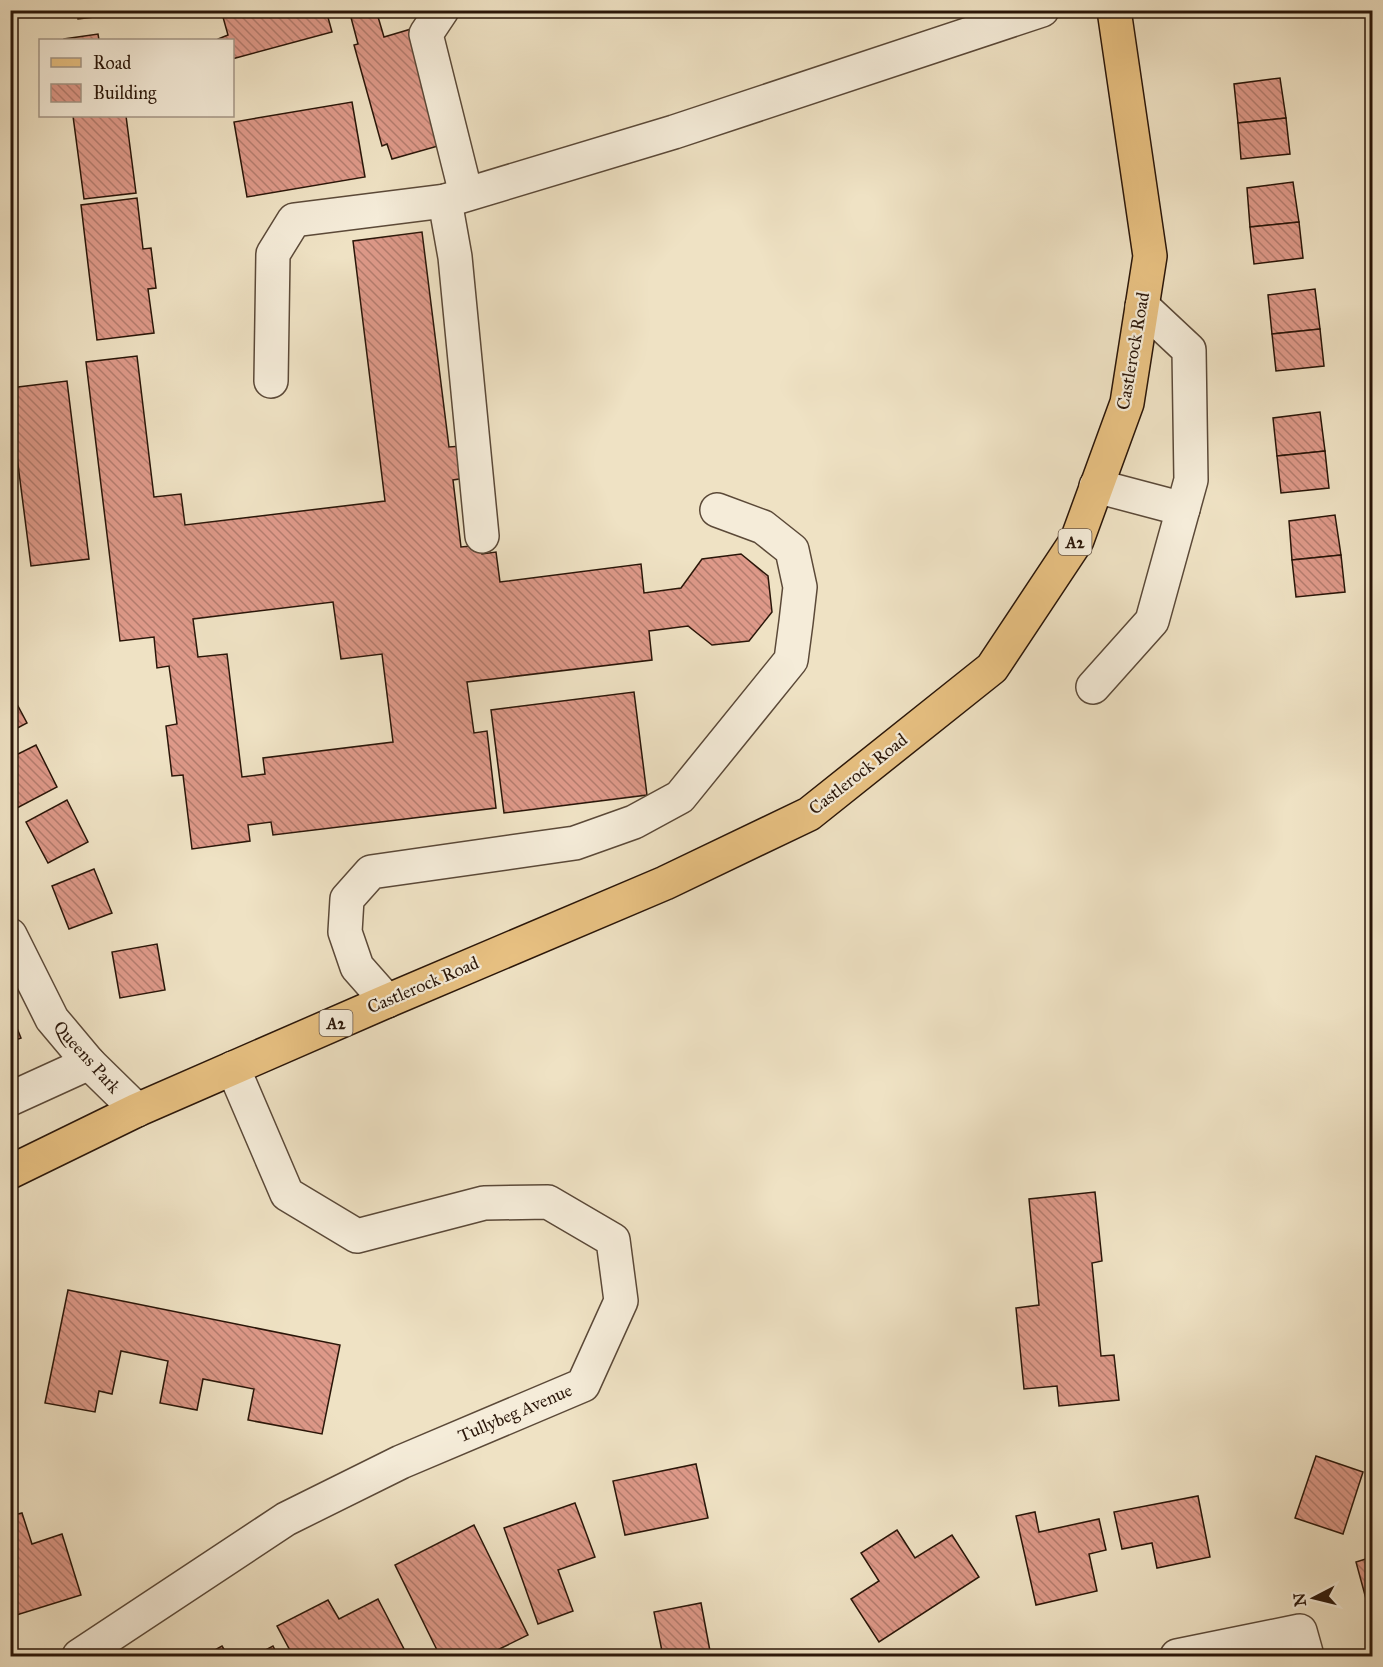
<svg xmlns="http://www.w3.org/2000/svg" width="1383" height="1667" font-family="'IM FELL Great Primer',serif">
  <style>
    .building { fill: url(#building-back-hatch); stroke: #2a1609; stroke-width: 1.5; fill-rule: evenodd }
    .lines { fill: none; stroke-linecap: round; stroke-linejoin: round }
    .minor-casing { stroke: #5b4938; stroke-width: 36 }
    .major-casing { stroke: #2a1609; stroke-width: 36 }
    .minor { stroke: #f5ecd9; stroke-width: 33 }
    .major { stroke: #e8c182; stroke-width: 33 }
    .labels { text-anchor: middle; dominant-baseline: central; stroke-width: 4.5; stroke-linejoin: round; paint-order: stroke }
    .shield { fill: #f5ecd9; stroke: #675647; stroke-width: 1.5 }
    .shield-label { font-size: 16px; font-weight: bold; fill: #2a1609 }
    .street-label { font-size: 18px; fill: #2a1609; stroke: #f5ecd9 }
  </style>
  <defs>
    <pattern id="building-back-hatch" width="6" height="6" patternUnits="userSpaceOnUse" patternTransform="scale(1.5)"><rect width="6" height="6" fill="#de9989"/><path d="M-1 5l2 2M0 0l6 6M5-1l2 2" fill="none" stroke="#b47c6e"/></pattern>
  </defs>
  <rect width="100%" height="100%" fill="#efe2c4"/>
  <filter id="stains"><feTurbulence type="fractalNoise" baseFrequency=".00333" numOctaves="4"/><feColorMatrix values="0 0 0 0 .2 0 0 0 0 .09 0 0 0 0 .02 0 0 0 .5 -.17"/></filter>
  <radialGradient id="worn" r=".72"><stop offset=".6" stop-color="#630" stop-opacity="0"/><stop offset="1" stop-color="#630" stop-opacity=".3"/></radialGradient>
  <g class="building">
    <path d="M77 10H129V13L78 19Z"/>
    <path d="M221 10H326L332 32 232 59V40H218V39L228 35Z"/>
    <path d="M349 10H376L384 37 411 29 438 146 392 159 387 144 382 146 354 45 358 44Z"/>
    <path d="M98 34 99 40H64V39Z"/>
    <path d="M1280 78 1286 118 1238 123 1234 84Z"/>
    <path d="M352 102 365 177 247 197 234 122Z"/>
    <path d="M73 116H126L136 193 84 199Z"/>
    <path d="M1286 118 1290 154 1241 159 1238 123Z"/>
    <path d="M1293 182 1299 222 1250 227 1247 188Z"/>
    <path d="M137 198 143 249 151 248 156 288 148 289 154 333 97 340 81 205Z"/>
    <path d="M1299 222 1303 258 1254 264 1250 227Z"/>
    <path d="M422 232 449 447 462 446 466 478 453 480 461 547 481 545 482 554 496 552 500 582 641 564 644 593 681 588 702 559 741 554 768 576 772 612 749 641 712 645 688 626 649 631 652 660 467 682 474 733 487 731 496 808 273 835 271 822 248 825 250 841 192 849 183 775 172 776 166 726 177 724 169 666 157 668 154 637 120 641 86 362 137 356 154 497 181 494 185 525 385 501 353 241ZM333 602 341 659 382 654 393 742 263 758 265 774 242 777 227 654 198 657 193 619Z"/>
    <path d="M1315 289 1320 329 1272 334 1268 295Z"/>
    <path d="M1320 329 1324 366 1276 371 1272 334Z"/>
    <path d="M67 381 89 559 31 566 10 402V388Z"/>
    <path d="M1320 412 1325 451 1277 456 1273 418Z"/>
    <path d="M1325 451 1329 488 1281 493 1277 456Z"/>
    <path d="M1335 515 1341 555 1292 560 1289 521Z"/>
    <path d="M1341 555 1345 592 1296 597 1292 560Z"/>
    <path d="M10 691 27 723 10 732Z"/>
    <path d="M634 692 647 795 504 813 491 710Z"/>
    <path d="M36 745 57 787 17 808 10 796V758Z"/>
    <path d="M67 800 88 842 48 863 26 822Z"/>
    <path d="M94 869 112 913 69 929 52 886Z"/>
    <path d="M157 944 165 990 120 998 112 952Z"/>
    <path d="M10 1011 21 1038 10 1042Z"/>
    <path d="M1095 1192 1102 1261 1092 1263 1101 1356 1114 1355 1119 1400 1059 1406 1057 1386 1024 1389 1016 1308 1039 1305 1029 1199Z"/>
    <path d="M68 1290 340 1345 322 1434 248 1420 254 1389 203 1379 197 1410 160 1403 168 1361 121 1351 112 1394 99 1391 95 1412 45 1403Z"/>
    <path d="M1316 1456 1363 1472 1343 1534 1295 1518Z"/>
    <path d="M696 1464 708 1518 625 1535 613 1481Z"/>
    <path d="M1198 1496 1210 1557 1157 1568 1152 1543 1122 1549 1114 1512Z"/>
    <path d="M575 1503 595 1557 558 1570 573 1611 538 1624 504 1528Z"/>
    <path d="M1035 1512 1039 1532 1099 1519 1106 1550 1089 1554 1097 1591 1036 1605 1016 1516Z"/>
    <path d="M22 1513 32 1544 62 1534 81 1595 10 1617V1516Z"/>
    <path d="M474 1525 528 1635 485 1656H440L395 1565Z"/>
    <path d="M897 1530 915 1558 952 1535 979 1577 879 1642 851 1599 879 1581 861 1553Z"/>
    <path d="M1372 1557V1621L1356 1562Z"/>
    <path d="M378 1599 404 1649 389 1656H293L277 1626 328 1600 339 1619Z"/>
    <path d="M701 1603 710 1651 678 1656H663L654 1612Z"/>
    <path d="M222 1646 228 1656H204Z"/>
    <path d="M273 1646 278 1656H254Z"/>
  </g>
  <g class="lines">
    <g class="minor-casing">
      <g id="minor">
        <path d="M442 10 426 34 466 194"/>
        <path d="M445 201 455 257 482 536"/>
        <path d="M271 381 273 254 294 220 445 201 674 132 1042 10"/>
        <path d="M1096 486 1183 509"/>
        <path d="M1093 687 1152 621 1191 480 1189 350 1142 306"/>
        <path d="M10 935 52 1019 89 1063 137 1110"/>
        <path d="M387 1001 357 967 345 932 347 899 371 872 575 843 634 822 680 797 791 660 796 622 800 587 792 550 763 527 717 510"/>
        <path d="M10 1099 89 1063"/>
        <path d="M79 1656 286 1519 401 1462 583 1385 621 1301 613 1240 548 1202 484 1203 357 1236 287 1194 233 1068"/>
        <path d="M1177 1656 1300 1631 1307 1656"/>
      </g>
    </g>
    <g class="major-casing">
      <path id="major" d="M10 1172 137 1110 387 1001 665 883 809 814 992 668 1077 540 1127 403 1150 256 1114 10"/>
    </g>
    <use href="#minor" class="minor"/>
    <use href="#major" class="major"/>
  </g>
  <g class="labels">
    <g class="shield">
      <rect x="1058.5" y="529" width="33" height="26" rx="4.5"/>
      <rect x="319.5" y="1010" width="33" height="26" rx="4.5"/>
    </g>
    <g class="shield-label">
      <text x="1075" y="542">A2</text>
      <text x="336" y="1023">A2</text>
    </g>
    <g class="street-label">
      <text transform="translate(1133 351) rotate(-80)">Castlerock Road</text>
      <text transform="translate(858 774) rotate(-38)">Castlerock Road</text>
      <text transform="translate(423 985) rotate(-23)">Castlerock Road</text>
      <text transform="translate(87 1057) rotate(48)">Queens Park</text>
      <text transform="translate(515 1413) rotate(-23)">Tullybeg Avenue</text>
    </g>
  </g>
  <rect width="1383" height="1667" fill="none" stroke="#efe2c4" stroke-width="36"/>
  <rect x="12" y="12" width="1359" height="1643" fill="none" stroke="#2a1609" stroke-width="3"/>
  <rect x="18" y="18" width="1347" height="1631" fill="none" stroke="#2a1609" stroke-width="1.5"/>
  <rect x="39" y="39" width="195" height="78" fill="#f5ecd9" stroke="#a49686" stroke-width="1.5"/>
  <rect x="51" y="58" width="30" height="9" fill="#e8c182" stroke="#a49686" stroke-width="1.5"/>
  <text x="93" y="69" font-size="18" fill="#2a1609">Road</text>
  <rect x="51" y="84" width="30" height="18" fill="url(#building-back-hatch)" stroke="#a49686" stroke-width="1.5"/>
  <text x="93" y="99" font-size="18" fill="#2a1609">Building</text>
  <g transform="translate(1314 1598) rotate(263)" stroke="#f5ecd9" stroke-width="4.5" paint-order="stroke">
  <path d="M0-4.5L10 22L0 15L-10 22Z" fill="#2a1609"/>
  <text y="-9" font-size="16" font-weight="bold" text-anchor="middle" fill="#2a1609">N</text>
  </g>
  <rect width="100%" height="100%" filter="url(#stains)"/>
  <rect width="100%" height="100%" fill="url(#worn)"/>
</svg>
